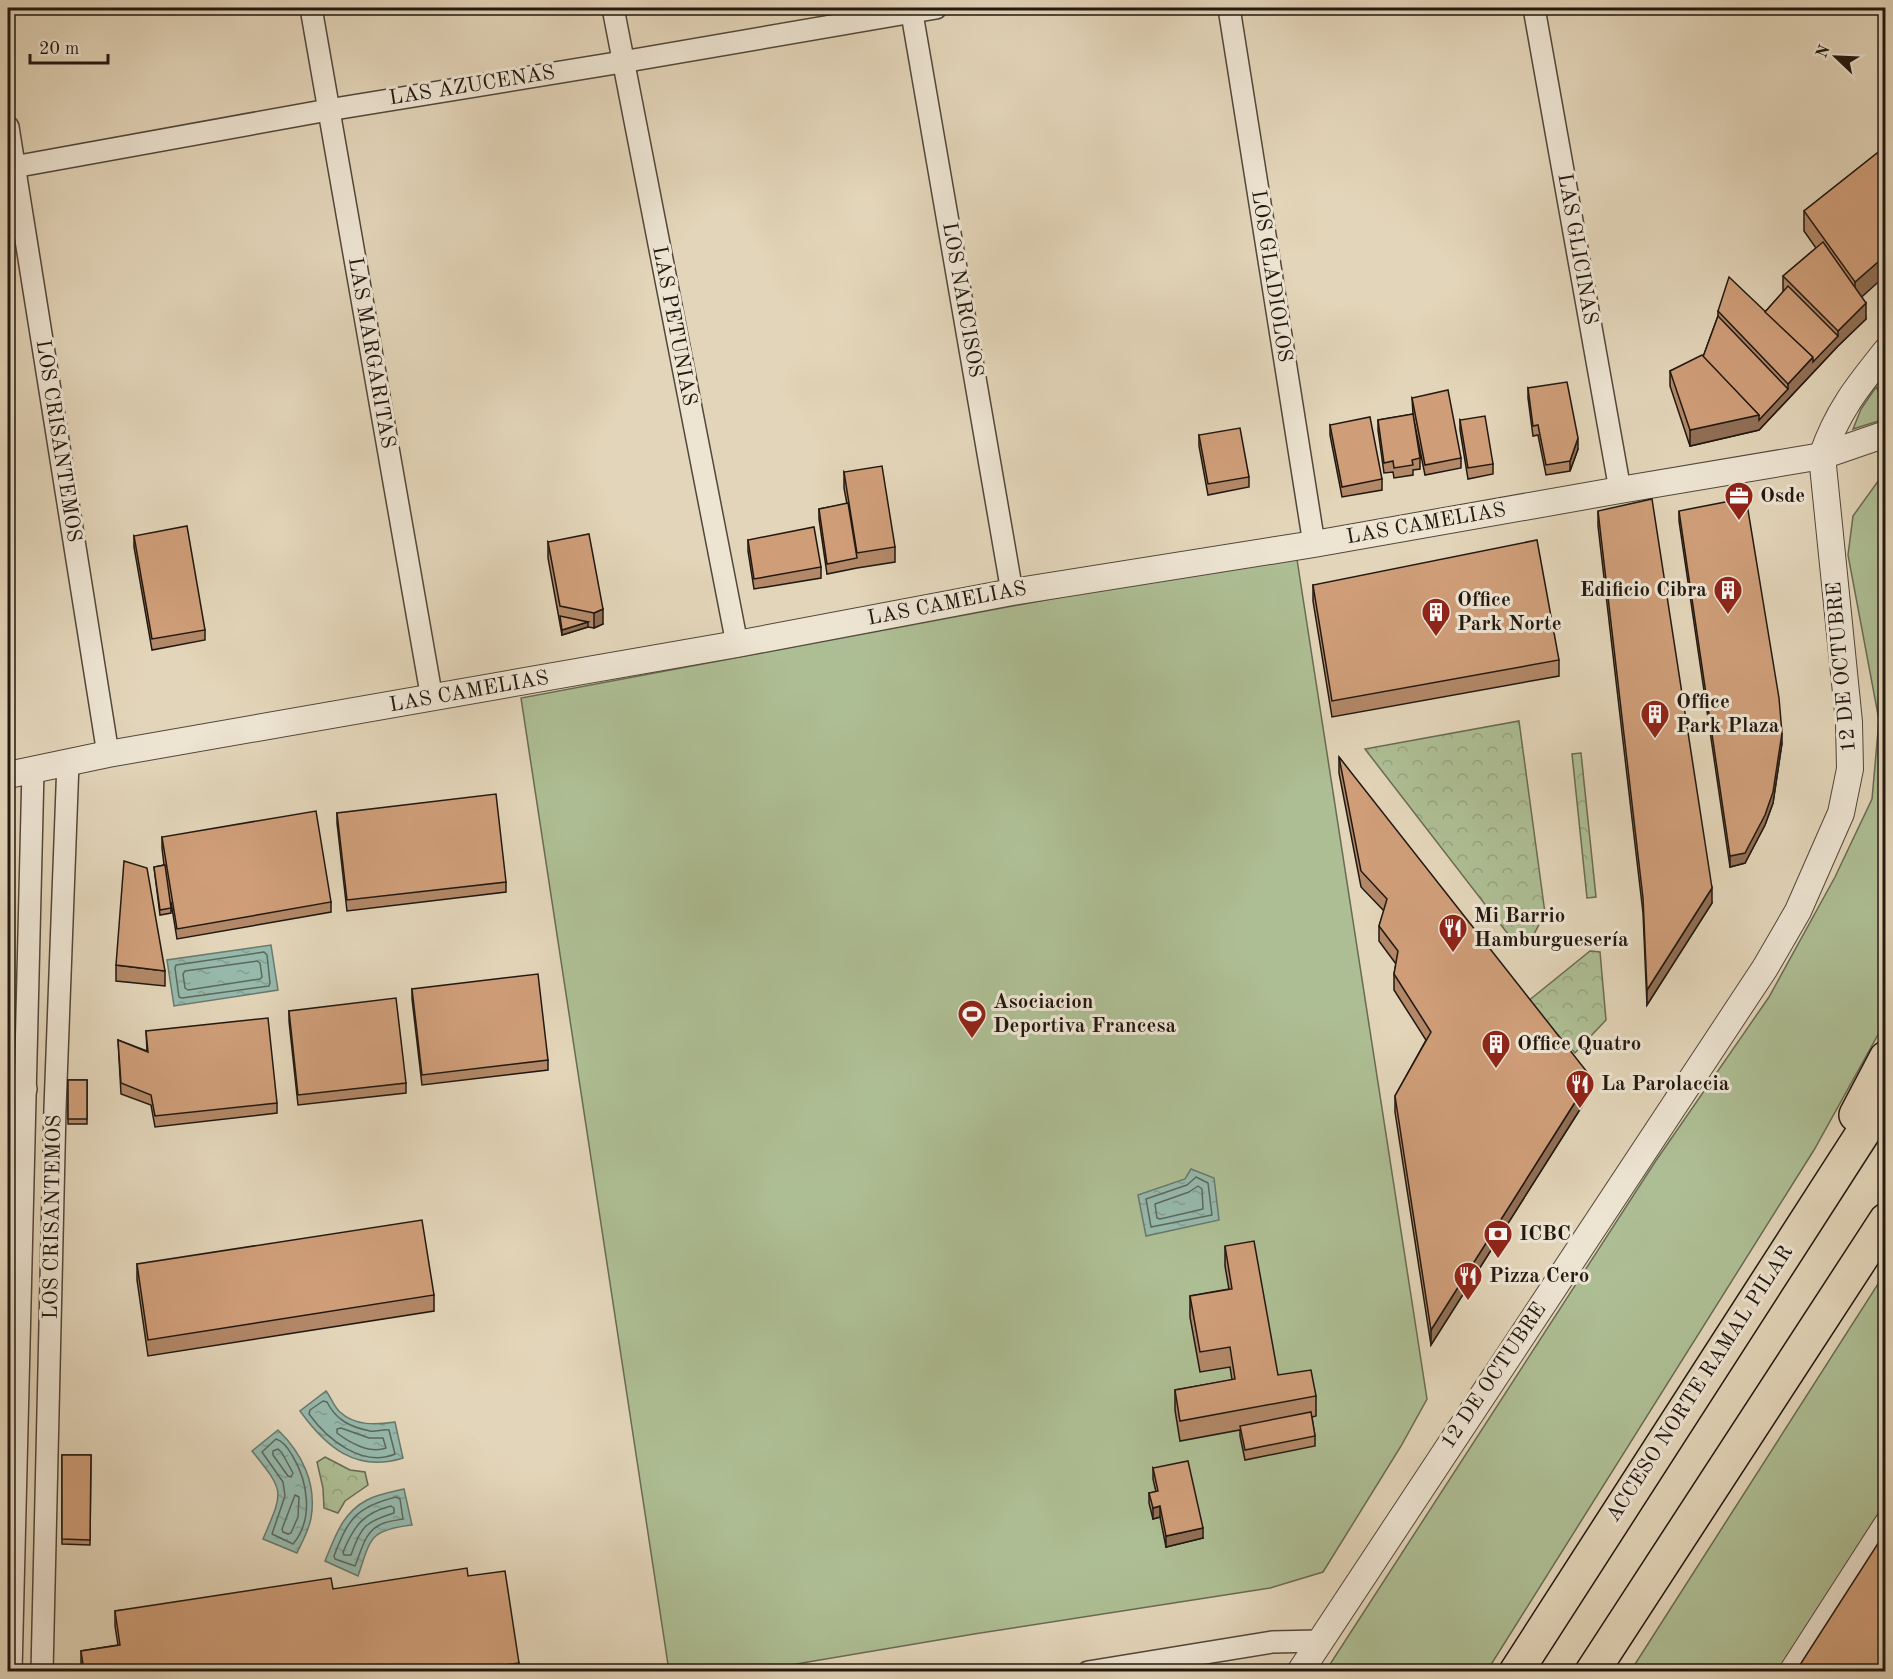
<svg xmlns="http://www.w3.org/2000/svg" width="1893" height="1679" font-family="'Old Standard TT',serif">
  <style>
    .green { fill: #aebe94; stroke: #686b52; stroke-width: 1.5 }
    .forest { fill: url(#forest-crowns); stroke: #686b52; stroke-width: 1.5 }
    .water { fill: url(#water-ripples); stroke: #68796e; stroke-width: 1.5 }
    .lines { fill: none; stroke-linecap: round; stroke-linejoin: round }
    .shore { stroke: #5c685e; stroke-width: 1.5 }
    .minor-casing { stroke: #52473a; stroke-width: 24 }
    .tertiary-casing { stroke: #52473a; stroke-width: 28 }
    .motorway-casing { stroke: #221810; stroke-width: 36 }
    .minor { stroke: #ede4d2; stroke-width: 21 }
    .tertiary { stroke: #ede4d2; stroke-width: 26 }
    .motorway { stroke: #e3d5b9; stroke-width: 33 }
    .wall { fill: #b28868; stroke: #221810; stroke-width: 1.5 }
    .shaded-wall { fill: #916f55; stroke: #221810; stroke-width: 1.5 }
    .building { fill: #cf9e79; stroke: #221810; stroke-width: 1.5 }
    .labels { text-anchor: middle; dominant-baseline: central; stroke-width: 6; stroke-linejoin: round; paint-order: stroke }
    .street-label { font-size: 21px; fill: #221810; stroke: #ede4d2 }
    .poi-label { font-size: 21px; font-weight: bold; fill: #221810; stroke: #ede4d2; text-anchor: start }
  </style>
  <defs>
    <pattern id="forest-crowns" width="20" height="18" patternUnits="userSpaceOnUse" patternTransform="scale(1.5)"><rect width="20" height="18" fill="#aebe94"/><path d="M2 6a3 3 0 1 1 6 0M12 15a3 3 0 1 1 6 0" fill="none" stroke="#95a37f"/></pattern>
    <pattern id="water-ripples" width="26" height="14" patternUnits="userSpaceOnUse" patternTransform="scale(1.5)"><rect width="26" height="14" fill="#96b9ac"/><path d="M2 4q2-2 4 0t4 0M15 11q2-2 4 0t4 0" fill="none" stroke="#819e93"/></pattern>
  </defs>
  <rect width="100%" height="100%" fill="#e3d5b9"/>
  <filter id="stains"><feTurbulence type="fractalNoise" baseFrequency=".00333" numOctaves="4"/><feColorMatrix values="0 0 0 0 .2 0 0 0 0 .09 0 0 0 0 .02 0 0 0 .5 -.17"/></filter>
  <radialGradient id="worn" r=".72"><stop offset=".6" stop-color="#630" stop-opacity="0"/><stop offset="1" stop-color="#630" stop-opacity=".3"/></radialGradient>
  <g class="green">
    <path d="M1876 387 1885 402V419L1853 429 1861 409Z"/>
    <path d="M1885 475V1022L1814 1150 1487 1671 1325 1672 1655 1162 1769 997 1835 877 1872 799 1879 720 1848 555 1853 516 1881 477Z"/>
    <path d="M1296 553 1427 1399 1401 1446 1323 1572 1270 1588 974 1634 754 1671H669L521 698Z"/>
    <path d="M1885 1273V1503L1787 1658 1779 1671 1630 1672Z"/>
  </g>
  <g class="forest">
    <path d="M1519 721 1545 913 1534 934 1511 938 1365 749Z"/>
    <path d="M1581 753 1596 897 1587 898 1572 754Z"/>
    <path d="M1590 951 1600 952 1606 1020 1575 1053 1527 1002Z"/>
    <path d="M325 1457 350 1470 365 1472 368 1485 345 1501 338 1513 324 1508 323 1488 317 1462Z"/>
  </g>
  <g class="water">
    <path d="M271 945 278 990 174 1006 167 960Z"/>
    <path d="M1191 1169 1214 1178 1219 1220 1146 1236 1138 1195 1185 1179Z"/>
    <path d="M326 1391C331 1397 334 1407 340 1412 355 1426 376 1425 395 1422L403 1458C356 1473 326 1447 300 1411Z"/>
    <path d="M278 1430C302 1453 317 1484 311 1518 309 1530 302 1542 297 1553L263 1539C284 1490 285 1492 252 1451Z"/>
    <path d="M404 1489 412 1525C369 1530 371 1538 358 1576L325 1561C335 1537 342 1513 367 1500 378 1494 392 1492 404 1489Z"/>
  </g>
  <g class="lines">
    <g class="shore">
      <path d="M264 952 267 955 270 983 269 986 182 998 179 997 175 968 176 965Z"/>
      <path d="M257 961 260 963 262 977 260 979 188 990 185 988 183 974 185 971Z"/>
      <path d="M1196 1177 1208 1183 1212 1215 1151 1227 1146 1199 1187 1185Z"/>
      <path d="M1198 1186 1202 1189 1203 1209 1160 1219 1157 1218 1155 1204 1189 1192Z"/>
      <path d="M323 1401 327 1402C336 1420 350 1427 370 1431 376 1432 383 1429 389 1430L395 1454C362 1468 327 1439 309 1414L310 1410Z"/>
      <path d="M341 1428 369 1438H383L386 1448C370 1454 350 1443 337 1433V1429Z"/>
      <path d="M276 1439C283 1441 288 1448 292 1455 308 1481 314 1519 293 1544L272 1534 285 1496 283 1482 262 1452Z"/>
      <path d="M278 1449 282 1453 293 1473 291 1477 288 1476 273 1455V1451Z"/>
      <path d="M295 1495 299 1497 298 1517 291 1533 288 1534 283 1532 282 1529Z"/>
      <path d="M396 1497 400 1499 403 1519C397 1520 390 1521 384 1523 364 1530 362 1550 355 1566L335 1559 334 1556C348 1519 356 1507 396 1497Z"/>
      <path d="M391 1506 394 1508V1513C365 1522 361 1526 351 1555H344L343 1552C354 1526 363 1513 391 1506Z"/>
    </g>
    <g class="minor-casing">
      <g id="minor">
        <path d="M311 8 432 699"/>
        <path d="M613 8 737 644"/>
        <path d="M911 8 1012 592"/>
        <path d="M1229 8 1314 544"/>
        <path d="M1534 8 1620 490"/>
        <path d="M8 127 108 754"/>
        <path d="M8 168 328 110 622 62 936 8"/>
        <path d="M8 1087 26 1089"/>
        <path d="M11 1672 33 770"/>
        <path d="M42 1672 55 1108 68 762"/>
        <path d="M1088 1672 1272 1642 1319 1641"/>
      </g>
    </g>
    <g class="tertiary-casing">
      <g id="tertiary">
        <path d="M8 775 108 754 737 644 1012 592 1314 544 1620 490 1822 456 1886 434"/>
        <path d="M1300 1672 1765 968 1798 911 1841 813 1850 769 1849 722 1822 456C1837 412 1857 387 1886 351"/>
        <path d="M1792 1672 1886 1526"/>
      </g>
    </g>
    <g class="motorway-casing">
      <g id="motorway">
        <path d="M1856 1115 1886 1058"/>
        <path d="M1516 1672 1886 1097"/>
        <path d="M1592 1672 1886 1220"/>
      </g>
    </g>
    <use href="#minor" class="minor"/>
    <use href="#tertiary" class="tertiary"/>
    <use href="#motorway" class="motorway"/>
  </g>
  <g class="wall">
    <path d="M1886 146 1861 297 1866 319 1838 346 1759 430 1690 446 1670 386V371L1703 357 1718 316V311L1765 312 1783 292V276L1816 248 1804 231V211Z"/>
    <path d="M1528 388 1578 449 1570 471 1546 475 1538 435 1533 436 1528 398Z"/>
    <path d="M1412 398 1461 458V468L1425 475 1413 416 1420 458V469L1413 470V475L1394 478 1393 472 1384 473 1378 430V420L1413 414Z"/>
    <path d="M1460 420 1493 464V474L1468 479 1460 430Z"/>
    <path d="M1330 425 1382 479V490L1342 497 1330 435Z"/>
    <path d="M1199 435 1249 477V487L1208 495 1199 446Z"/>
    <path d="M844 472 895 547V562L857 568 827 574 819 519V509L847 504 844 488Z"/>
    <path d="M1598 511 1712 903 1647 1005 1643 913 1598 526Z"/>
    <path d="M1679 511 1782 743 1773 803 1765 825 1745 863 1730 867 1679 521Z"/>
    <path d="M1886 530V553L1882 550V535Z"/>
    <path d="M134 536 205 630V640L152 650 134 547Z"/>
    <path d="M748 540 821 567V578L754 589 748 551Z"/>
    <path d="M548 542 603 624 594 628 588 627 562 635 548 558Z"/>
    <path d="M1313 585 1559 660V676L1332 717 1313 601Z"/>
    <path d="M1339 757 1591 1092 1431 1345 1395 1112V1096L1426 1040 1394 990V974L1396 964 1379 941V926L1384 911 1361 887 1339 773Z"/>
    <path d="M337 813 506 882V892L347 911 337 823Z"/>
    <path d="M162 837 331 902V912L177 939 171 902V913L160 915 154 867 164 865 162 848Z"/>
    <path d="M116 965 165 971V986L116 981Z"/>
    <path d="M412 989 548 1060V1070L422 1085 412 999Z"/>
    <path d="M289 1011 406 1083V1093L298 1105 289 1021Z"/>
    <path d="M146 1031 277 1103V1113L155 1127 151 1105 121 1094 118 1040 147 1051Z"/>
    <rect x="68" y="1080" width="19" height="44"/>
    <path d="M1225 1246 1278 1375 1316 1396V1416L1312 1417 1315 1436V1446L1245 1460 1240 1436V1430L1180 1441 1175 1410V1390L1232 1380 1230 1367 1200 1372 1190 1317V1296L1229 1289 1225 1266Z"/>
    <path d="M137 1264 434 1295V1311L148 1356 137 1280Z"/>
    <path d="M62 1455H91L90 1545 62 1544Z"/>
    <path d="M1153 1468 1203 1538 1166 1547 1160 1517 1153 1519 1149 1503V1493L1156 1492 1153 1479Z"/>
    <path d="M468 1576 519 1663V1671H81V1651L118 1645 115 1626V1611Z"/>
  </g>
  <g class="shaded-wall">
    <path d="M1886 255V275L1855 303V282Z"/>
    <path d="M1866 303V319L1838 346 1759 430 1690 446V430L1788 389V384L1813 357 1838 336V331Z"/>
    <path d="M1578 438V449L1570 471V461Z"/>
    <path d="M603 609V624L594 628V613Z"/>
    <path d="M588 622V627L562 635V630Z"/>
    <path d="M1782 733V743L1773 803 1765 825 1745 863 1730 867V856Z"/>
    <path d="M1712 888V903L1647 1005V990Z"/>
    <path d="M1591 1077V1092L1431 1345V1330Z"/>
    <path d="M1160 1506V1517L1153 1519V1508Z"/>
    <path d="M1203 1528V1538L1166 1547V1536Z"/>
  </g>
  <g class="building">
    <path d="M1886 146V255L1855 282 1804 211Z"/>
    <path d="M1823 242 1866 303 1838 331 1783 276Z"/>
    <path d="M1729 277 1813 357 1788 384 1718 311Z"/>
    <path d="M1788 286 1838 336 1813 362V357L1765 312Z"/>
    <path d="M1718 316 1788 389 1759 420V415L1703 357Z"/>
    <path d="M1702 355 1759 415 1690 430 1670 371Z"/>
    <path d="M1567 382 1578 438 1570 461 1546 465 1538 425 1533 426 1528 388Z"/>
    <path d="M1448 390 1461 458 1425 465 1412 398Z"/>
    <path d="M1413 414 1420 458 1412 460 1413 465 1394 468 1393 461 1384 463 1378 420Z"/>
    <path d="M1485 416 1493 464 1468 468 1460 420Z"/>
    <path d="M1370 417 1382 479 1342 487 1330 425Z"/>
    <path d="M1240 428 1249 477 1208 484 1199 435Z"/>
    <path d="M882 466 895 547 857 553 844 472Z"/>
    <path d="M1746 498 1779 698 1782 733 1773 792 1765 815 1745 853 1730 856 1679 511Z"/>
    <path d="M1652 499 1712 888 1647 990 1643 898 1598 511Z"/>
    <path d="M848 503 857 558 827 564 819 509Z"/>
    <path d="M187 526 205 630 152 639 134 536Z"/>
    <path d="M814 527 821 567 754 579 748 540Z"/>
    <path d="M1886 530V538L1882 535Z"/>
    <path d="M589 534 603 609 594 613 560 606 548 542Z"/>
    <path d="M1537 540 1559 660 1332 701 1313 585Z"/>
    <path d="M560 616 588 622 562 630Z"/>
    <path d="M1339 757 1591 1077 1431 1330 1395 1096 1431 1032 1394 974 1398 951 1379 926 1387 899 1361 871Z"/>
    <path d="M496 794 506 882 347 900 337 813Z"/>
    <path d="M316 811 331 902 177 929 162 837Z"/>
    <path d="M124 861 147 868 165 971 116 965Z"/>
    <path d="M165 865 171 908 160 910 154 867Z"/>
    <path d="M538 974 548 1060 422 1075 412 989Z"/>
    <path d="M396 998 406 1083 298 1095 289 1011Z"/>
    <path d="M268 1018 277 1103 155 1116 151 1095 121 1083 118 1040 148 1052 146 1031Z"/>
    <rect x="68" y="1080" width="19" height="39"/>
    <path d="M422 1220 434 1295 148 1340 137 1264Z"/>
    <path d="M1254 1241 1278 1375 1311 1370 1316 1396 1180 1421 1175 1390 1235 1379 1230 1347 1200 1352 1190 1296 1232 1289 1225 1246Z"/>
    <path d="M1311 1412 1315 1436 1245 1450 1240 1426Z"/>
    <path d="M62 1455H91L90 1540 62 1539Z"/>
    <path d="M1188 1461 1203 1528 1166 1536 1160 1506 1153 1508 1149 1493 1158 1491 1153 1468Z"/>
    <path d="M1886 1531V1671H1796Z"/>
    <path d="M467 1568 468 1576 505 1571 519 1663 464 1671H84L81 1651 120 1645 115 1611 331 1578 333 1589Z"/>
  </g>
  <defs>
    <g id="office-pin" transform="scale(1.5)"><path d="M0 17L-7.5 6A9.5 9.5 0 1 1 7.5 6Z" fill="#8f2418" stroke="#ede4d2"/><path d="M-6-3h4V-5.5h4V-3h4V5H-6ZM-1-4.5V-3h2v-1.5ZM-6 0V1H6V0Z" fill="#fff"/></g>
    <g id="building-pin" transform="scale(1.5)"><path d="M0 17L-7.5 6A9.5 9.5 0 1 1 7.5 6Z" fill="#8f2418" stroke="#ede4d2"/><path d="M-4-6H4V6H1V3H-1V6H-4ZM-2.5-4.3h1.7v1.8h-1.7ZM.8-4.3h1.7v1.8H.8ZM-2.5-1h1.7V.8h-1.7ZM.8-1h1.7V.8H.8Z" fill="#fff"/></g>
    <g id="restaurant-pin" transform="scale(1.5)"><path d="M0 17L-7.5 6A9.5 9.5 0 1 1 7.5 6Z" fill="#8f2418" stroke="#ede4d2"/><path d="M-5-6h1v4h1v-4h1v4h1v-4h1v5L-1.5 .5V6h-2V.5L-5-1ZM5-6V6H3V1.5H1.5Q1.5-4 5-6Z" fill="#fff"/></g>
    <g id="stadium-pin" transform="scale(1.5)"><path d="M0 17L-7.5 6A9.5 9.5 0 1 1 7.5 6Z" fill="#8f2418" stroke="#ede4d2"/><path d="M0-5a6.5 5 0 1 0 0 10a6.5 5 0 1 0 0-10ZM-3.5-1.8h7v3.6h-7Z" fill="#fff"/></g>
    <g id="bank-pin" transform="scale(1.5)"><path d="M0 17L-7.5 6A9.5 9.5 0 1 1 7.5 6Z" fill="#8f2418" stroke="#ede4d2"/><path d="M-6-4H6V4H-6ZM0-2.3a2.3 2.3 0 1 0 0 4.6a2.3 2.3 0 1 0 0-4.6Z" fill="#fff"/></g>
  </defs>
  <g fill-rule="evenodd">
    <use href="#office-pin" x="1739" y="496"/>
    <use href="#building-pin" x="1728" y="590"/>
    <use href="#building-pin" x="1436" y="612"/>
    <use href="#building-pin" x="1655" y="714"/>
    <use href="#restaurant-pin" x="1453" y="928"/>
    <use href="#stadium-pin" x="972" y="1014"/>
    <use href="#building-pin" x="1496" y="1044"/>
    <use href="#restaurant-pin" x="1580" y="1084"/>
    <use href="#bank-pin" x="1498" y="1234"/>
    <use href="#restaurant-pin" x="1468" y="1276"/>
  </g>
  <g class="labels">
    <g class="street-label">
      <text transform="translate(472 86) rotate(-9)">LAS AZUCENAS</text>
      <text transform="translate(1577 249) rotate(80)">LAS GLICINAS</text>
      <text transform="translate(1271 276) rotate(81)">LOS GLADIOLOS</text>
      <text transform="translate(962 300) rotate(80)">LOS NARCISOS</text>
      <text transform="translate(674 326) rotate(79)">LAS PETUNIAS</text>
      <text transform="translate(371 353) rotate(80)">LAS MARGARITAS</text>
      <text transform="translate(58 441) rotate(81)">LOS CRISANTEMOS</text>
      <text transform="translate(1426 524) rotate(-10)">LAS CAMELIAS</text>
      <text transform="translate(947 604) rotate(-11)">LAS CAMELIAS</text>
      <text transform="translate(1842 667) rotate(-95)">12 DE OCTUBRE</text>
      <text transform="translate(469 692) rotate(-10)">LAS CAMELIAS</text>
      <text transform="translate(53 1217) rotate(-89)">LOS CRISANTEMOS</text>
      <text transform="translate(1494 1376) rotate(-56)">12 DE OCTUBRE</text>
      <text transform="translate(1700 1384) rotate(-57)">ACCESO NORTE RAMAL PILAR</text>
    </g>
    <g class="poi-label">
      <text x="1760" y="496">Osde</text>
      <text x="1707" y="590" text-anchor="end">Edificio Cibra</text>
      <text x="1457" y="600">Office<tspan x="1457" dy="24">Park Norte</tspan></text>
      <text x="1676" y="702">Office<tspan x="1676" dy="24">Park Plaza</tspan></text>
      <text x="1474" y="916">Mi Barrio<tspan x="1474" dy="24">Hamburguesería</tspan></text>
      <text x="993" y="1002">Asociacion<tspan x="993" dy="24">Deportiva Francesa</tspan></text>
      <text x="1517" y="1044">Office Quatro</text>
      <text x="1601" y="1084">La Parolaccia</text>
      <text x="1519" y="1234">ICBC</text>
      <text x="1489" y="1276">Pizza Cero</text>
    </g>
  </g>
  <rect width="1893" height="1679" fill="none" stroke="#e3d5b9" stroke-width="30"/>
  <rect x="9" y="9" width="1875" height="1661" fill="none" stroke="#221810" stroke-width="3"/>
  <rect x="15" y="15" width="1863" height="1649" fill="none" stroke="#221810" stroke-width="1.5"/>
  <g transform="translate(1836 57) rotate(293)" stroke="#ede4d2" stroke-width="4.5" paint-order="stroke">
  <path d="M0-4.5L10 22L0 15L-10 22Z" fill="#221810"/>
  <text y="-9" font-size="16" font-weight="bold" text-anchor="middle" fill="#221810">N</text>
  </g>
  <path d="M30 54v9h78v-9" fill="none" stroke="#221810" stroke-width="3"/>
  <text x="39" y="54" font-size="18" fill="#221810" stroke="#ede4d2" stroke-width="4.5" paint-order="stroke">20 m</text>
  <rect width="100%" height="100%" filter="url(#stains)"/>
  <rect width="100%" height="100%" fill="url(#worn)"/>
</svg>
